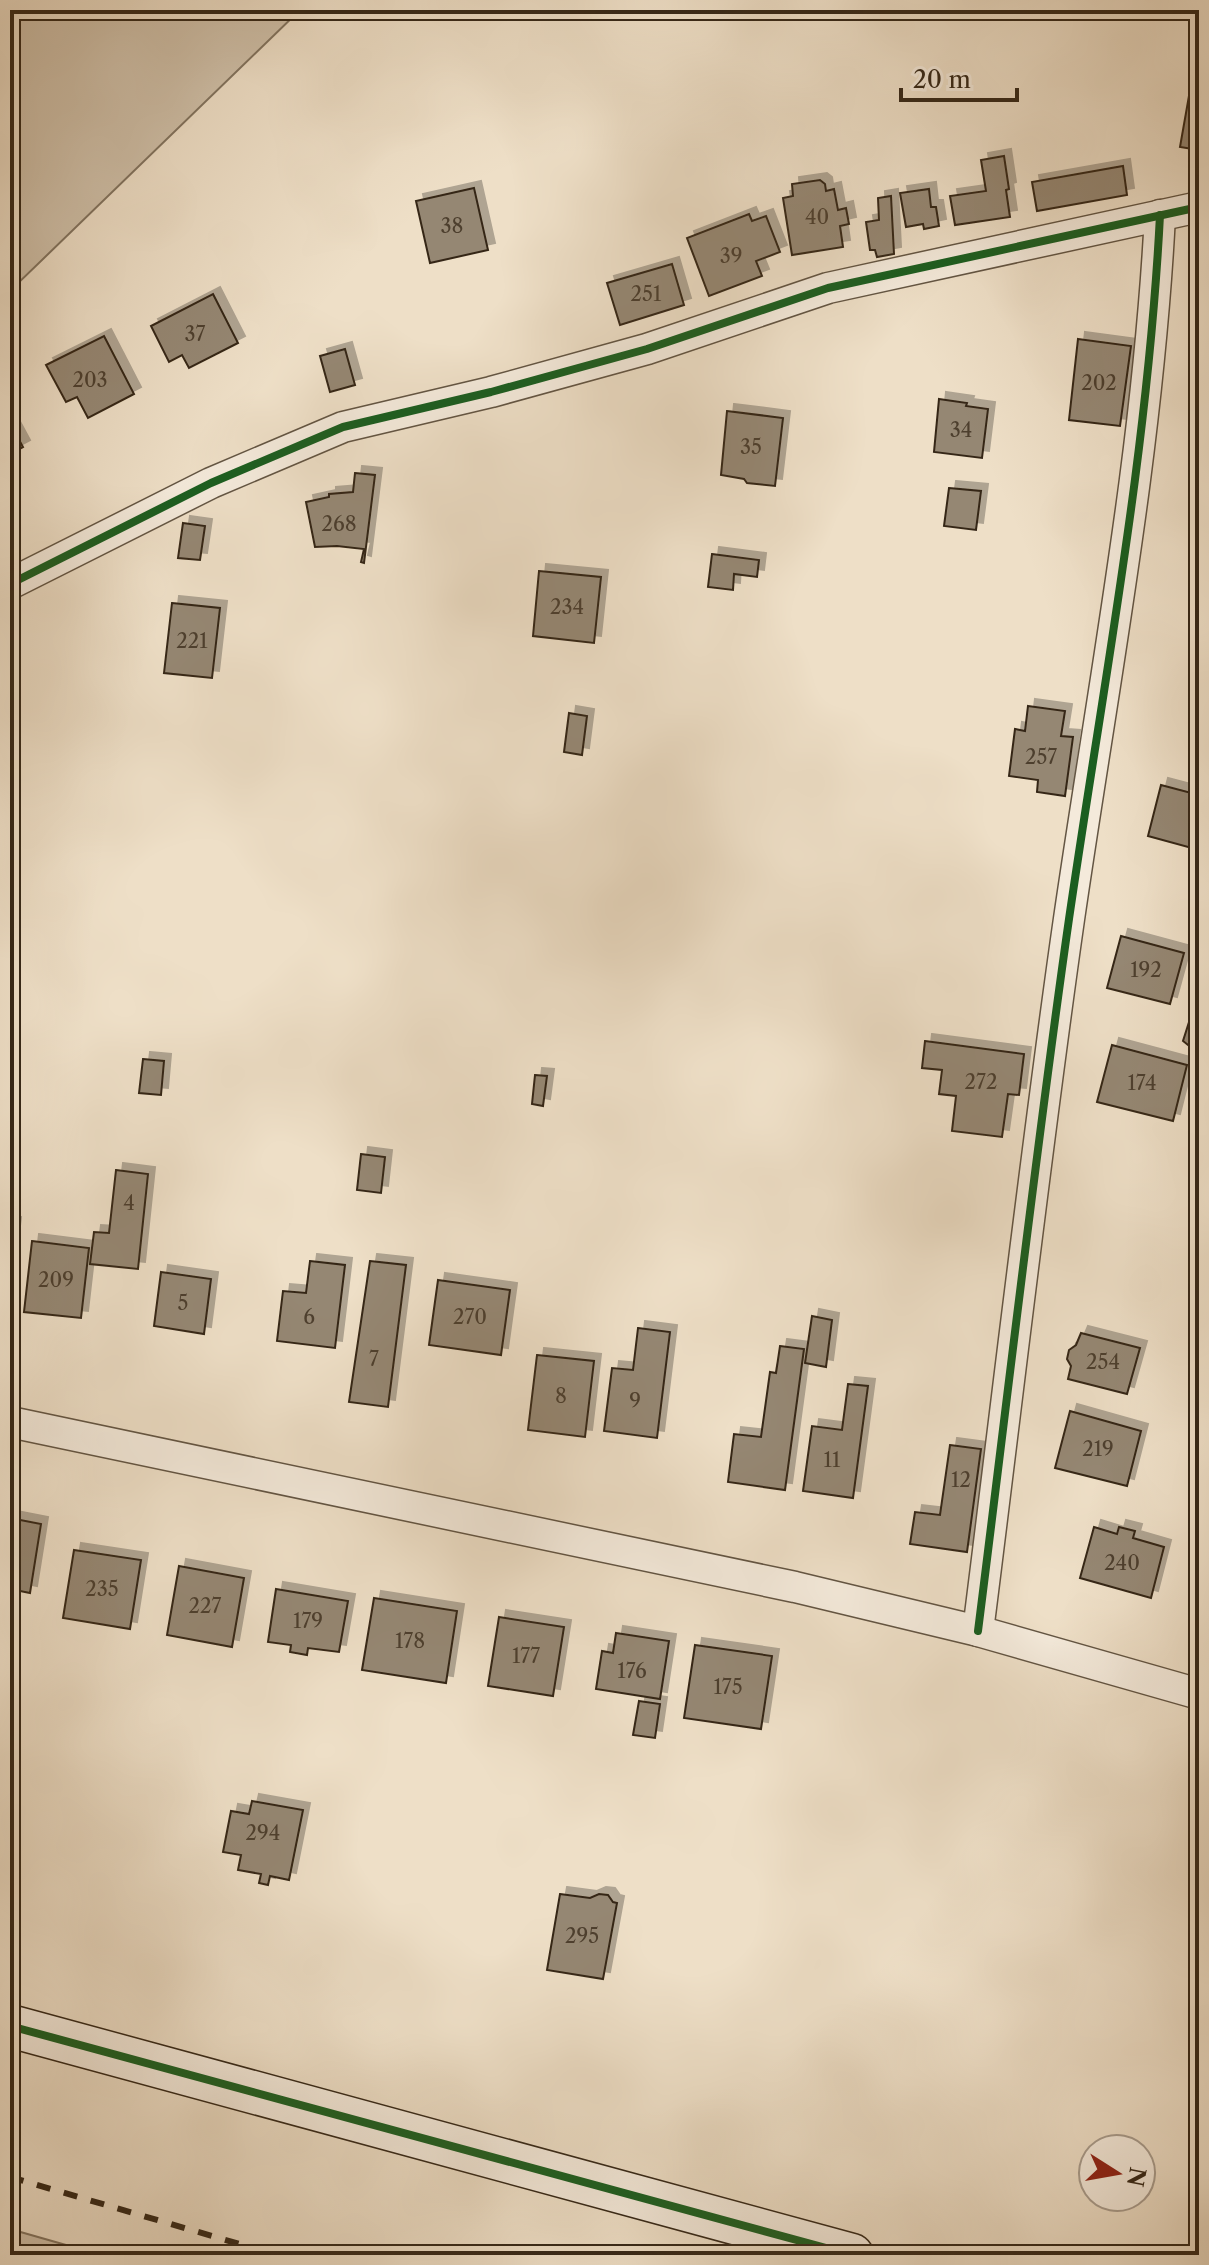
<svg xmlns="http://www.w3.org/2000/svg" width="1209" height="2265" font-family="'Libre Caslon Text',serif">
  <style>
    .green { fill: #cfc0a9; stroke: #827460; stroke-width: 2 }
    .building { fill: #958773; stroke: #352717; stroke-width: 2; filter: url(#shadow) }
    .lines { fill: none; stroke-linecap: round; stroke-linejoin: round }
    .minor-casing { stroke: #635543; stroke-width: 33 }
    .secondary-casing { stroke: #352717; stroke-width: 45 }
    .minor { stroke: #f4eadb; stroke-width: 30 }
    .secondary { stroke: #f4eadb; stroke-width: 42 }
    .rail { stroke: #352717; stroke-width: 6; stroke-dasharray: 14 14; stroke-linecap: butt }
    .cycleway-casing { stroke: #f4eadb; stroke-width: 13 }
    .cycleway { stroke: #1b5e20; stroke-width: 8 }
    .labels { text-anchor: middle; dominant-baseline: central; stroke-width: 6; stroke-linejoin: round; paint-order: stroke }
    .number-label { font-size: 20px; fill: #4d3f2e }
  </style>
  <defs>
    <filter id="shadow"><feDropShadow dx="7" dy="-7" stdDeviation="0" flood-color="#0004"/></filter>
  </defs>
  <rect width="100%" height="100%" fill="#eedfc7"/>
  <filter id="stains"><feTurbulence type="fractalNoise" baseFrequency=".0025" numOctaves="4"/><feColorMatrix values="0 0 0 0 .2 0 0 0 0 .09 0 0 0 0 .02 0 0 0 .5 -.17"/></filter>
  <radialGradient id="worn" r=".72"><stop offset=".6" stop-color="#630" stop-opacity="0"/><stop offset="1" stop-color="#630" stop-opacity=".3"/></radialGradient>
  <g class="green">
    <path d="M10 10H300L10 291Z"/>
    <path d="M10 2229 101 2255H10Z"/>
  </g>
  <g class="building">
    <path d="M1190 90 1199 91V150L1180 147Z"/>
    <path d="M1004 156 1009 189 1006 190 1010 217 955 225 950 196 986 191 981 160Z"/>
    <path d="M1123 166 1127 195 1037 211 1032 182Z"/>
    <path d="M820 180 825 184 826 191 834 189 838 210 846 208 849 224 840 226 843 247 792 255 783 198 793 196 792 184Z"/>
    <path d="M474 188 488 250 430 263 416 201Z"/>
    <path d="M929 189 931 207H936L939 226 924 229 923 224 906 227 900 193Z"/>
    <path d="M891 196 894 254 877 257 875 250H870L866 222 879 220 878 198Z"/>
    <path d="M749 214 752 221 766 216 780 252 756 261 762 276 709 296 687 238Z"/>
    <path d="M672 264 684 305 620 325 607 283Z"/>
    <path d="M213 294 238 343 189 368 182 355 169 362 151 326Z"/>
    <path d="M104 336 134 394 88 418 77 397 66 402 46 365Z"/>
    <path d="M1078 339 1131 346 1120 426 1069 420Z"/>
    <path d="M345 349 355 385 330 392 320 356Z"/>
    <path d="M939 399 967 403 966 406 988 409 982 458 934 452Z"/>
    <path d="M727 411 783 418 775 486 747 483 744 479 721 475Z"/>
    <path d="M10 423 23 447 10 454Z"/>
    <path d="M355 473 375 475 364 563 361 562 364 549 337 546 315 547 306 502 329 497V494L353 492Z"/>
    <path d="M949 488 981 491 976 530 944 526Z"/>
    <path d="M183 523 205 526 200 560 178 558Z"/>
    <path d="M712 554 759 560 757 577 734 574 733 590 708 587Z"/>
    <path d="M539 571 601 577 594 643 533 636Z"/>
    <path d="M1196 580 1199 581V603L1191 601Z"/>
    <path d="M172 603 220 608 212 678 164 673Z"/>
    <path d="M1028 706 1065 711 1061 736 1073 737 1065 796 1037 792 1038 780 1009 776 1015 729 1025 731Z"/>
    <path d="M569 713 587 716 582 755 564 752Z"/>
    <path d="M1161 785 1199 795V850L1148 836Z"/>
    <path d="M1121 936 1184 953 1170 1004 1107 988Z"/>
    <path d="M1193 1019 1199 1020V1054L1192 1053 1193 1049 1183 1041 1189 1022Z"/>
    <path d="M925 1041 1024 1054 1019 1095 1008 1094 1002 1137 952 1131 956 1096 939 1094 942 1070 922 1068Z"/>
    <path d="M1112 1045 1187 1065 1173 1121 1097 1102Z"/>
    <path d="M143 1059 164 1061 161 1095 139 1093Z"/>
    <path d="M535 1075 547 1076 543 1106 532 1104Z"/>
    <path d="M361 1154 385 1157 381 1193 357 1190Z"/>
    <path d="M116 1170 148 1174 138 1269 90 1264 94 1232 109 1233Z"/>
    <path d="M10 1223 14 1224 10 1259Z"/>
    <path d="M32 1241 89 1248 81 1318 24 1312Z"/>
    <path d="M310 1261 345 1265 335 1348 277 1341 283 1291 306 1293Z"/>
    <path d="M370 1261 406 1265 388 1407 349 1402Z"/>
    <path d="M161 1272 211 1279 204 1334 154 1326Z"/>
    <path d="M438 1280 510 1290 501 1355 429 1345Z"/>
    <path d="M812 1316 832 1320 826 1367 805 1363Z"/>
    <path d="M638 1328 670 1332 657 1438 604 1431 612 1368 633 1370Z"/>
    <path d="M1081 1333 1140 1348 1127 1394 1068 1379 1071 1366 1067 1359 1069 1350 1076 1345Z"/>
    <path d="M780 1346 804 1349 785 1490 728 1482 734 1434 761 1437 770 1372 776 1373Z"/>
    <path d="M537 1355 594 1361 585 1437 528 1430Z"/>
    <path d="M848 1384 868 1386 853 1498 803 1491 812 1426 842 1430Z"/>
    <path d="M1070 1411 1141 1431 1127 1486 1055 1468Z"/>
    <path d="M950 1445 981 1449 967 1552 910 1544 915 1512 940 1515Z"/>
    <path d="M10 1518 41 1524 30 1593 10 1589Z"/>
    <path d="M1094 1527 1117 1534 1119 1527 1135 1531 1133 1538 1164 1547 1151 1598 1080 1578Z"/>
    <path d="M74 1550 141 1560 130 1629 63 1618Z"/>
    <path d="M179 1566 244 1578 232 1647 167 1635Z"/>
    <path d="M276 1589 348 1601 339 1652 308 1648 307 1655 290 1652 291 1645 268 1642Z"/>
    <path d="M374 1598 457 1611 446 1683 362 1670Z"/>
    <path d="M499 1617 564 1627 553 1696 488 1686Z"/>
    <path d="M616 1633 669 1641 660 1699 596 1689 602 1651 613 1653Z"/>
    <path d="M695 1645 772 1656 761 1729 684 1718Z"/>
    <path d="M639 1701 660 1704 655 1738 633 1735Z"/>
    <path d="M252 1801 303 1810 289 1880 270 1876 268 1885 259 1883 261 1874 238 1870 241 1855 223 1852 231 1811 249 1814Z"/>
    <path d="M560 1894 590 1898 599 1894 608 1895 613 1902 617 1903 603 1979 547 1970Z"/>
  </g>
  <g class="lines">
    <g class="minor-casing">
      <g id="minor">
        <path d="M10 584 211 483 343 427 491 392 647 349 828 288 1199 207"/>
        <path d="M10 1422 795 1587 978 1631 1199 1694"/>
        <path d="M978 1631C1008 1394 1035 1156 1069 919 1103 685 1148 452 1160 215"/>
      </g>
    </g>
    <g class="secondary-casing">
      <path id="secondary" d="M10 2026 852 2255"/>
    </g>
    <use href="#minor" class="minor"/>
    <use href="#secondary" class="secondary"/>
    <path class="rail" d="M10 2177 277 2255"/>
    <g class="cycleway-casing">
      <g id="cycleway">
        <path d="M10 584 211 483 343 427 491 392 647 349 828 288 1199 207"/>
        <path d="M978 1631C1008 1394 1035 1156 1069 919 1103 685 1148 452 1160 215"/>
        <path d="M10 2026 852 2255"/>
      </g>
    </g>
    <use href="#cycleway" class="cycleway"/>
  </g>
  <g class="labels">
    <g class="number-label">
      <text x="817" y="217">40</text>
      <text x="452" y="226">38</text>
      <text x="731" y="256">39</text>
      <text x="646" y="294">251</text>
      <text x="195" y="334">37</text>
      <text x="90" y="380">203</text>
      <text x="1099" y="383">202</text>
      <text x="961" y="430">34</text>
      <text x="751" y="447">35</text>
      <text x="339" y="524">268</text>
      <text x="567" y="607">234</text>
      <text x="192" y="641">221</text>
      <text x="1041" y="757">257</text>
      <text x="1146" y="970">192</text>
      <text x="981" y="1082">272</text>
      <text x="1142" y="1083">174</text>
      <text x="129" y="1203">4</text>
      <text x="56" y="1280">209</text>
      <text x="183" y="1303">5</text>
      <text x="309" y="1317">6</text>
      <text x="470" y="1317">270</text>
      <text x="374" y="1359">7</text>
      <text x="1103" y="1362">254</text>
      <text x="561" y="1396">8</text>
      <text x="635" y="1401">9</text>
      <text x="1098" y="1449">219</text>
      <text x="832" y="1460">11</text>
      <text x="961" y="1480">12</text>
      <text x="1122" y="1563">240</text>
      <text x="102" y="1589">235</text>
      <text x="205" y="1606">227</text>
      <text x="308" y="1621">179</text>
      <text x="410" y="1641">178</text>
      <text x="526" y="1656">177</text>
      <text x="632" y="1671">176</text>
      <text x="728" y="1687">175</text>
      <text x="263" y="1833">294</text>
      <text x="582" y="1936">295</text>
    </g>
  </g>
  <rect width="1209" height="2265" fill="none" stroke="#eedfc7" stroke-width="40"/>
  <rect x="12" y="12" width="1185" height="2241" fill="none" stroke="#352717" stroke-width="4"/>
  <rect x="20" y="20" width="1169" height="2225" fill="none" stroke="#352717" stroke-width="2"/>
  <g transform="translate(1117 2173) rotate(101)"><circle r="38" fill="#f4eadb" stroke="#a89c8d" stroke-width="2"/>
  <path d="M0-6L14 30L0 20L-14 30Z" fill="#8f2418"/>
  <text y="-12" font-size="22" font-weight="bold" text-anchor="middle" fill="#352717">N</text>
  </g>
  <path d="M901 88v12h116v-12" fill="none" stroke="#352717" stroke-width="4"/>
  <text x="913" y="88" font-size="24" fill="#352717" stroke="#f4eadb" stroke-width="6" paint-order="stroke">20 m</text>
  <rect width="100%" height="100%" filter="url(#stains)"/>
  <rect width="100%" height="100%" fill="url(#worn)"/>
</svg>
